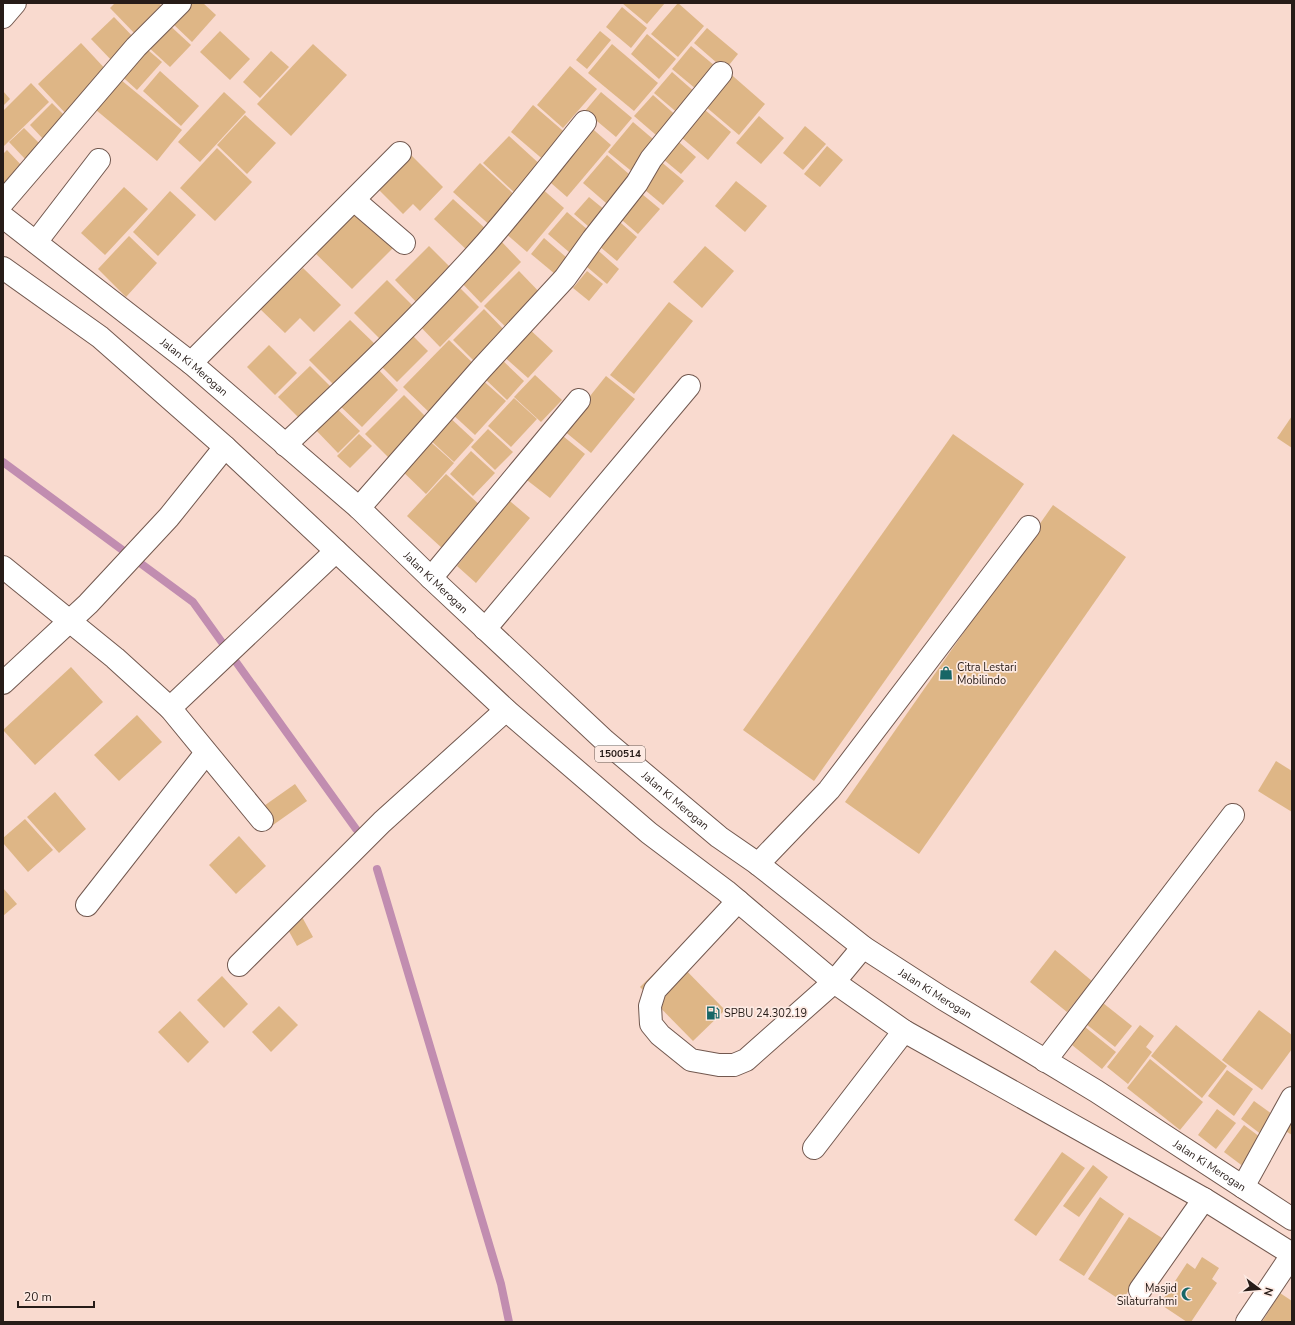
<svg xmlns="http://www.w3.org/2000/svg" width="1295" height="1325" font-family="'Nunito Sans',sans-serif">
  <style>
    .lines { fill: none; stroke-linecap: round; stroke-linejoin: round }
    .stream { stroke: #c18db0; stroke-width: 8 }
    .building { fill: #deb686 }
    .minor-casing { stroke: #72584f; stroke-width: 24 }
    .highway-casing { stroke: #72584f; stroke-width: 24 }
    .minor { stroke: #fff; stroke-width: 22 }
    .highway { stroke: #fff; stroke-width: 22 }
    .labels { text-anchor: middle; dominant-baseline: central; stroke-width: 3.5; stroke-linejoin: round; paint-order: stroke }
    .shield { fill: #fdeae3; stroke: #675a55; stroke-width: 1 }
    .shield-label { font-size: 10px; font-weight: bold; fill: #271c18 }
    .street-label { font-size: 11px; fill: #271c18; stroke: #fdeae3 }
    .poi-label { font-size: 11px; fill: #271c18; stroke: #fdeae3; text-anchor: start }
  </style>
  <rect width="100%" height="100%" fill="#f9dacf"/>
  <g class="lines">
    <g class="stream">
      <path d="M3 462 193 602 356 829"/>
      <path d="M377 869 501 1284 509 1322"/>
    </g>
  </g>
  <g class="building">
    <path d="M115 3H159L165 10 138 37 110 8Z"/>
    <path d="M188 3H203L216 15 192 42 171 22Z"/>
    <path d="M622 3H665L647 24Z"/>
    <path d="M678 3 704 26 678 57 651 34Z"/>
    <path d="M622 7 647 28 631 48 606 27Z"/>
    <path d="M114 17 138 42 115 64 91 39Z"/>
    <path d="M166 22 191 45 170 67 145 44Z"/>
    <path d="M707 28 738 54 725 70 694 43Z"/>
    <path d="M220 31 250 59 230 80 200 52Z"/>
    <path d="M600 31 611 40 587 69 576 60Z"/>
    <path d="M647 34 676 59 659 79 631 54Z"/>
    <path d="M81 43 110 74 68 116 38 84Z"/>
    <path d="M141 44 162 62 137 90 116 71Z"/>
    <path d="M313 44 347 75 291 136 257 104Z"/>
    <path d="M612 44 658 83 634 111 588 73Z"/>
    <path d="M691 46 721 71 702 94 672 69Z"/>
    <path d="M271 51 289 67 260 98 243 82Z"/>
    <path d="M570 66 597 89 563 128 537 105Z"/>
    <path d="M726 70 765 104 739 135 699 101Z"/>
    <path d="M160 71 199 106 181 126 143 91Z"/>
    <path d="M672 72 697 94 680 115 654 93Z"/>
    <path d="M121 80 182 130 157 161 96 110Z"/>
    <path d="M31 83 49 102 3 147V111Z"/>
    <path d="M3 91 10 99 3 106Z"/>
    <path d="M224 92 246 112 200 162 178 142Z"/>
    <path d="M601 92 632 118 616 137 585 111Z"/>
    <path d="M653 95 680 119 663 141 634 116Z"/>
    <path d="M52 103 68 119 45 141 30 125Z"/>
    <path d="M698 104 731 132 708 160 675 132Z"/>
    <path d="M533 105 569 136 546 162 511 132Z"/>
    <path d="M245 115 276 143 247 174 217 145Z"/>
    <path d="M759 116 784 138 761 164 736 143Z"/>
    <path d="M633 122 660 145 635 174 608 152Z"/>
    <path d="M587 124 611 145 567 197 543 176Z"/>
    <path d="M805 126 826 144 803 170 783 153Z"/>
    <path d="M24 128 41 145 26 160 9 142Z"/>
    <path d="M509 136 544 168 518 196 483 163Z"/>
    <path d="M672 136 696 157 681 174 657 154Z"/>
    <path d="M827 146 843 160 820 187 804 174Z"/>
    <path d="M217 148 252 182 215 221 180 188Z"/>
    <path d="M7 150 24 168 3 188V154Z"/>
    <path d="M411 155 443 187 420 211 413 204 403 214 377 188Z"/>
    <path d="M607 155 637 181 613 209 583 183Z"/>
    <path d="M659 160 684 181 663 205 639 185Z"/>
    <path d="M480 163 519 199 493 228 453 192Z"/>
    <path d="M736 181 767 206 745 232 715 206Z"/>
    <path d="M124 187 148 209 105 255 81 233Z"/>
    <path d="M540 187 564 208 527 252 503 231Z"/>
    <path d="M636 189 660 209 638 234 615 214Z"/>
    <path d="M170 191 196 215 158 256 133 232Z"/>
    <path d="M589 197 611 215 596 233 574 214Z"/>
    <path d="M453 199 488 231 469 252 434 219Z"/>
    <path d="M356 206 395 246 352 289 312 250Z"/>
    <path d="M567 212 595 236 576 258 548 234Z"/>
    <path d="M614 217 637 237 617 261 593 241Z"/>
    <path d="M129 236 157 263 126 297 98 269Z"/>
    <path d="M498 238 521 262 481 303 458 279Z"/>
    <path d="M544 238 574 264 561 279 531 254Z"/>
    <path d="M429 246 455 272 421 307 395 280Z"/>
    <path d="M593 246 619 269 607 284 580 261Z"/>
    <path d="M705 246 734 271 702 308 673 282Z"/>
    <path d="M303 268 341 305 314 332 300 318 285 333 259 308 283 284 284 286Z"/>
    <path d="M519 271 545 298 511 332 484 306Z"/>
    <path d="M587 271 603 284 589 301 573 288Z"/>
    <path d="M387 280 417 310 384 343 354 313Z"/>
    <path d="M453 281 479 307 440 347 414 320Z"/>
    <path d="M669 302 693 321 634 394 610 375Z"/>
    <path d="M484 309 508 334 478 365 453 340Z"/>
    <path d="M350 320 377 346 336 387 309 360Z"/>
    <path d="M527 327 553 351 528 378 502 355Z"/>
    <path d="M408 331 428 351 397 382 377 362Z"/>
    <path d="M449 340 479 369 433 416 403 387Z"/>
    <path d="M269 345 297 373 275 395 247 367Z"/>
    <path d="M499 357 524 381 507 400 482 376Z"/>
    <path d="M373 364 398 390 362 427 336 402Z"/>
    <path d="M310 366 331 387 299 418 278 397Z"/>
    <path d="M535 375 562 400 541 422 514 397Z"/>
    <path d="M606 376 635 399 591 453 563 430Z"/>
    <path d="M480 378 506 401 475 435 450 412Z"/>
    <path d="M404 395 430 421 391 460 365 434Z"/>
    <path d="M514 398 537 419 511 447 488 426Z"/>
    <path d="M332 404 360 431 338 453 311 425Z"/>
    <path d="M447 415 474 440 454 462 427 437Z"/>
    <path d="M1292 416V448L1277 438Z"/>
    <path d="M488 429 513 452 495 470 471 447Z"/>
    <path d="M558 432 585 454 550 498 523 477Z"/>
    <path d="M359 434 372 446 350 468 337 456Z"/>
    <path d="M953 434 1024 484 814 781 743 730Z"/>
    <path d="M424 436 454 463 426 494 397 466Z"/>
    <path d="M471 451 495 473 473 496 450 474Z"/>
    <path d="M446 474 482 507 443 549 407 516Z"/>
    <path d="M504 496 530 518 476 583 457 566 474 545 468 541Z"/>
    <path d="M1053 505 1126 557 919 854 845 802Z"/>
    <path d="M71 667 103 702 35 765 3 730Z"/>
    <path d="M137 715 162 742 119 781 94 755Z"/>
    <path d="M1276 761 1292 771V812L1258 791Z"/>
    <path d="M295 784 307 801 273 825 261 808Z"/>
    <path d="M55 792 86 829 59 853 27 817Z"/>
    <path d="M25 819 53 850 28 872 3 843V838Z"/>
    <path d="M239 836 266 866 236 894 209 865Z"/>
    <path d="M3 888 17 904 3 916Z"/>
    <path d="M301 915 313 937 297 946 285 924Z"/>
    <path d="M1055 950 1092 981 1067 1012 1030 982Z"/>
    <path d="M672 956 725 1010 693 1041 640 987Z"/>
    <path d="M222 976 248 1004 224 1028 197 1000Z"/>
    <path d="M1103 1003 1132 1026 1115 1047 1086 1024Z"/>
    <path d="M279 1006 298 1025 271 1052 252 1032Z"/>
    <path d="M1259 1010 1292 1035V1049L1262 1090 1222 1060Z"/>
    <path d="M180 1011 209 1042 188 1063 158 1032Z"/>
    <path d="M1140 1025 1154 1036 1146 1047 1152 1052 1128 1084 1107 1067Z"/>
    <path d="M1176 1025 1227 1066 1202 1098 1151 1056Z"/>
    <path d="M1085 1027 1116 1052 1102 1069 1072 1045Z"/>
    <path d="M1150 1059 1203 1102 1180 1130 1127 1088Z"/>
    <path d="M1227 1070 1253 1089 1234 1116 1208 1096Z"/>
    <path d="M1254 1101 1276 1117 1262 1135 1241 1119Z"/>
    <path d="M1292 1107V1135L1279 1127Z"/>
    <path d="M1217 1109 1236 1123 1216 1149 1198 1135Z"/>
    <path d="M1244 1125 1264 1140 1244 1167 1224 1152Z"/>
    <path d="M1062 1152 1085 1168 1036 1236 1014 1220Z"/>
    <path d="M1093 1165 1108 1177 1079 1217 1063 1206Z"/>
    <path d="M1100 1197 1124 1214 1084 1276 1059 1260Z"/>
    <path d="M1129 1217 1162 1238 1122 1301 1088 1279Z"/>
    <path d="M1202 1257 1219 1268 1212 1279 1217 1283 1191 1322H1187L1160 1304 1187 1263 1195 1269Z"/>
    <path d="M1280 1293 1292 1301V1320L1291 1322H1262Z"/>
  </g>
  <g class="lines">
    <g class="minor-casing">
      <g id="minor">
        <path d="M3 17 15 3"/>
        <path d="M354 200 404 243"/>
        <path d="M3 202 136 47 180 3"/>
        <path d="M36 242 99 160"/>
        <path d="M191 363 400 153"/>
        <path d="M285 445C354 380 423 314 486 243 520 204 552 163 585 122"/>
        <path d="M359 508 481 369 565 278 593 239 637 183 651 159 721 73"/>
        <path d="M3 567 115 658 170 708 336 551"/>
        <path d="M431 578 579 400"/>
        <path d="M485 629 689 386"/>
        <path d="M3 683 88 604 169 517 225 447"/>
        <path d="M170 708 262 820"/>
        <path d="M758 864 829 790 1029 527"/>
        <path d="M738 901 655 990 650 1006 651 1024 660 1035 691 1060 719 1065H734L746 1060 834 982 863 947"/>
        <path d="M87 905 206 753"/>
        <path d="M239 965 382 822 506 710"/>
        <path d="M1045 1061 1233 815"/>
        <path d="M814 1148 904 1031"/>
        <path d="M1243 1187 1292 1098"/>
        <path d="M1140 1290 1204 1199"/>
        <path d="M1247 1322 1292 1255"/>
      </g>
    </g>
    <g class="highway-casing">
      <g id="highway">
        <path id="s1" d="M3 217 191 363 359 508 431 578 605 741 719 837 758 864 863 947 942 998 1096 1091 1292 1219"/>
        <path d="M3 268 100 337 225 447 506 710 649 833 726 891 834 982 904 1031 1204 1199 1292 1254"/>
      </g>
    </g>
    <use href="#minor" class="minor"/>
    <use href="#highway" class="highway"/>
  </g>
  <defs>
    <g id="shop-bare" transform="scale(1.08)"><path d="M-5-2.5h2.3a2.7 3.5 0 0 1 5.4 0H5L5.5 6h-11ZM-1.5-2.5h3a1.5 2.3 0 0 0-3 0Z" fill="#176666" stroke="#fdeae3" stroke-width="2.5" paint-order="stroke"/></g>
    <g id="fuel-bare" transform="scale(1.08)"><path d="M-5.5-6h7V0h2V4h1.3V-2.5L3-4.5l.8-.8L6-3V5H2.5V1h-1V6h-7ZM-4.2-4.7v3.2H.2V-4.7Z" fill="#176666" stroke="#fdeae3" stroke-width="2.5" paint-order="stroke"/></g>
    <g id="mosque-bare" transform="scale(1.08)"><path d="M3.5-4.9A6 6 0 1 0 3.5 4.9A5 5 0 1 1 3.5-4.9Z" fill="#176666" stroke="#fdeae3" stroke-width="2.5" paint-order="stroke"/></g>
  </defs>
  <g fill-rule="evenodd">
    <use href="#shop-bare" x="946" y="673"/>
    <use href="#fuel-bare" x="713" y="1013"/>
    <use href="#mosque-bare" x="1188" y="1294"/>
  </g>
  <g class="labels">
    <rect class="shield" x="595" y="746" width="50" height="16" rx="3"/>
    <g class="shield-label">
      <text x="620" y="754">1500514</text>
    </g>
    <g class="street-label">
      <text stroke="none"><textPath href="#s1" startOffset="243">Jalan Ki Merogan</textPath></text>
      <text stroke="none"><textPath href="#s1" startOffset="567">Jalan Ki Merogan</textPath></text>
      <text stroke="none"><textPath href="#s1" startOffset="891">Jalan Ki Merogan</textPath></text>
      <text stroke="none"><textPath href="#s1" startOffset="1215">Jalan Ki Merogan</textPath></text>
      <text stroke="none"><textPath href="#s1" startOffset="1539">Jalan Ki Merogan</textPath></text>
    </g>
    <g class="poi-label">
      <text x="957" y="667">Citra Lestari<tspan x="957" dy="13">Mobilindo</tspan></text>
      <text x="724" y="1013">SPBU 24.302.19</text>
      <text x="1177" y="1288" text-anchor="end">Masjid<tspan x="1177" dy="13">Silaturrahmi</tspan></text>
    </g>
  </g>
  <rect width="1295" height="1325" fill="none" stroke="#271c18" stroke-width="8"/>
  <g transform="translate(1259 1289) rotate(106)" stroke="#fdeae3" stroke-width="3" paint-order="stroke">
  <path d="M0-3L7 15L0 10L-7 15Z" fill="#271c18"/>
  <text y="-6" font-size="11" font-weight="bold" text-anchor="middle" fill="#271c18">N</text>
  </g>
  <path d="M18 1301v6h76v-6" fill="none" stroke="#271c18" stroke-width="2"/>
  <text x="24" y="1301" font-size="12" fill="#271c18" stroke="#fdeae3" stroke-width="3" paint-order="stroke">20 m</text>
</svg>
